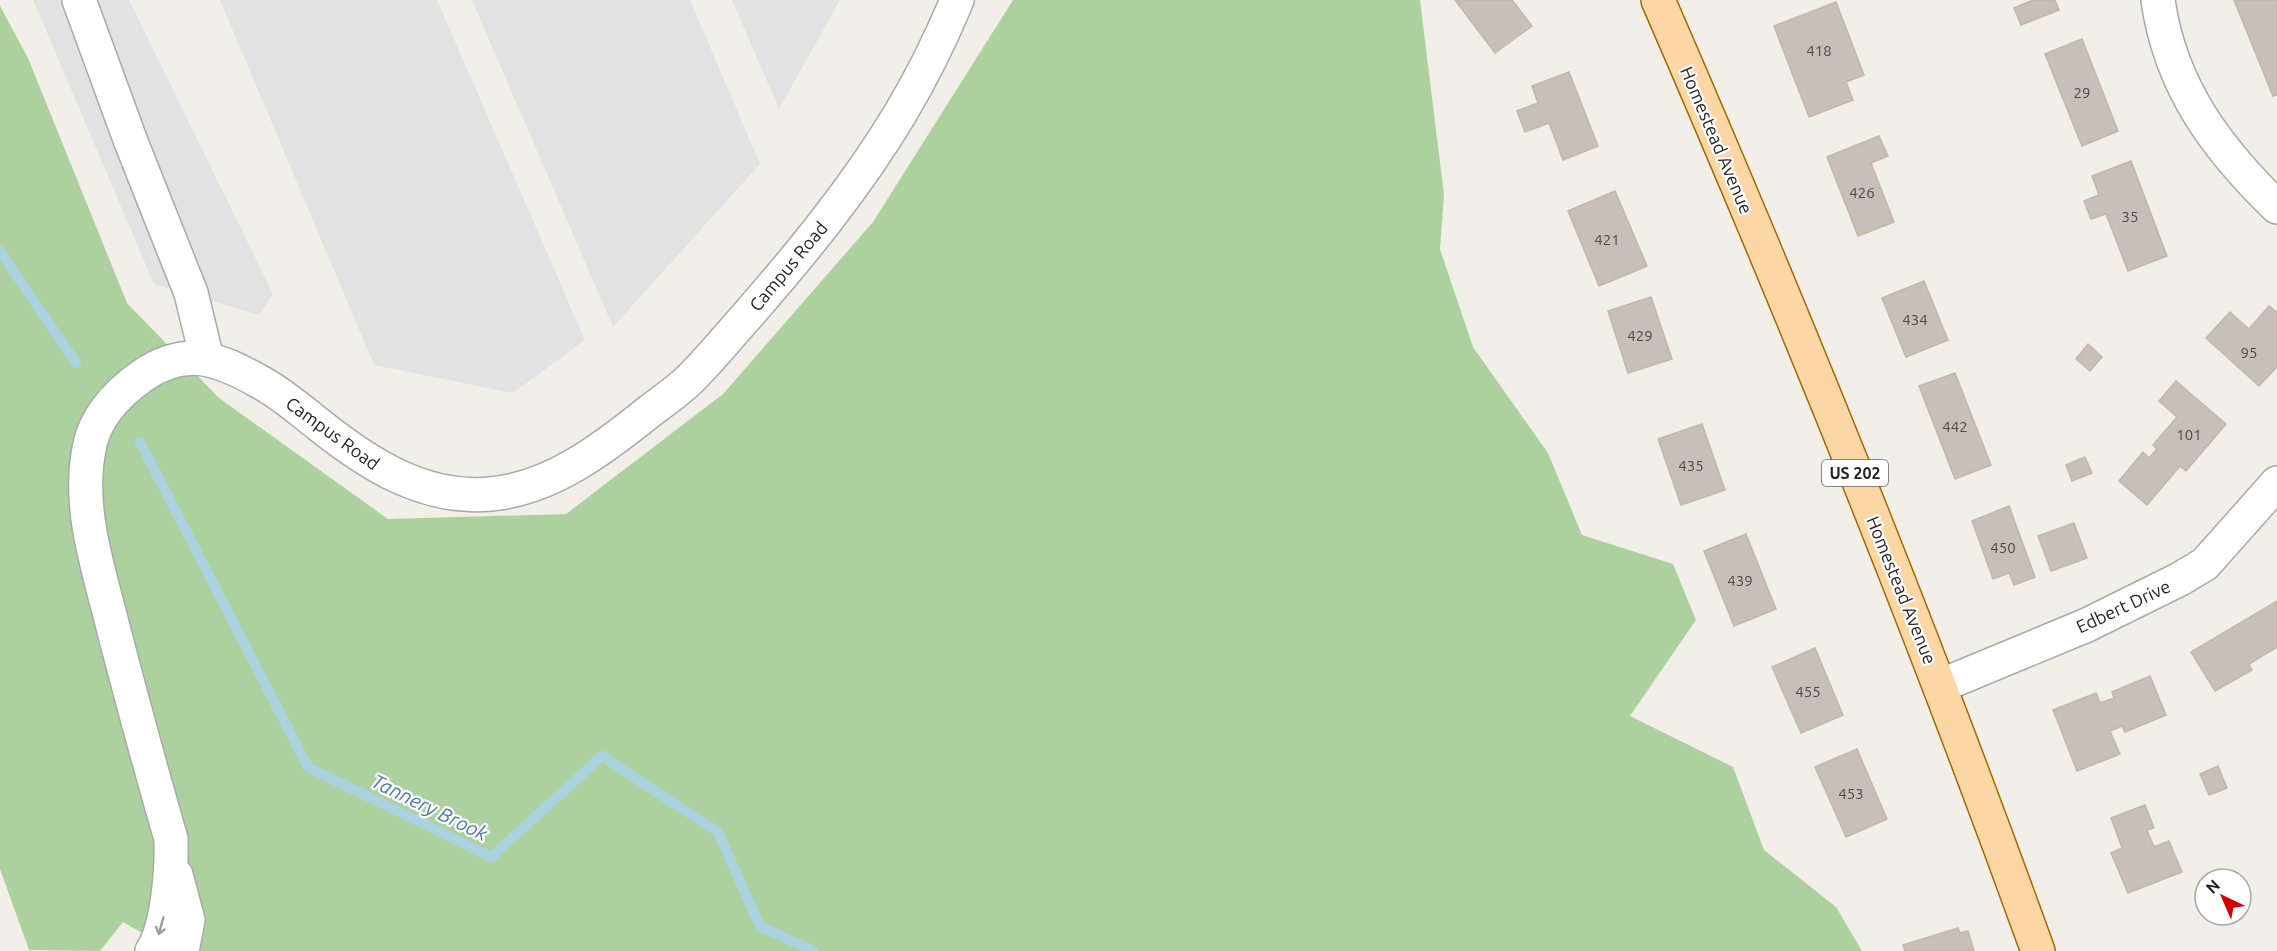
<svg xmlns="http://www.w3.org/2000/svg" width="2277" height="951" font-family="Ubuntu,sans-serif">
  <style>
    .forest { fill: #add19e }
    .parking { fill: #e2e2e2 }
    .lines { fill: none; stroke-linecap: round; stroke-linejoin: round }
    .stream { stroke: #aad3df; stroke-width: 10 }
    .building { fill: #c7bfb8; stroke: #c4b6ab; stroke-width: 1.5 }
    .minor-casing { stroke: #a9a9a9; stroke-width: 36 }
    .major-casing { stroke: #a06b00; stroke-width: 36 }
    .minor { stroke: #fff; stroke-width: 33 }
    .major { stroke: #fcd6a4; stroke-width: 33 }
    .oneway { stroke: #9c9c9c }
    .labels { text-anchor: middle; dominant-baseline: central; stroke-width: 4.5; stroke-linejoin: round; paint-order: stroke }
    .number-label { font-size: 15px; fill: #4b4948 }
    .shield { fill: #fff; stroke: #646464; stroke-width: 1.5 }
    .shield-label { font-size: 16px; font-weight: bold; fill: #222 }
    .street-label { font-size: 18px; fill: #222; stroke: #fff }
    .water-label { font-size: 20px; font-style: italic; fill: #4a7aab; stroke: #fff }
  </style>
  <rect width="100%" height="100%" fill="#f2efe9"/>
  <path class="forest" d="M1013 0H1420L1444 195 1440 249 1473 347 1548 453 1582 535 1673 564 1696 620 1630 716 1733 767 1764 850 1836 907 1862 951H174L123 922 100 951 29 950 0 869V6L28 58 127 303 219 398 388 519 566 514 723 394 873 222Z"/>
  <g class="parking">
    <path d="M33 0H129L273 294 259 315 154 284Z"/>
    <path d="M220 0H437L585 340 513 393 374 365Z"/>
    <path d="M472 0H690L760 164 613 327Z"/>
    <path d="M732 0H840L779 109Z"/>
  </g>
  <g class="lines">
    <g class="stream">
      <path d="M0 251 76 363"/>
      <path d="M140 442 308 767 491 857 602 756 718 832 760 926 814 951"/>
    </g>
  </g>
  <g class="building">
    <path d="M1455 0H1512L1532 26 1495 53Z"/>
    <path d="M2033 0H2055L2059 10 2021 25 2014 8Z"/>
    <path d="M2234 0H2277V95L2273 96Z"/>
    <path d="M1836 2 1864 75 1846 82 1853 100 1809 117 1774 26Z"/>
    <path d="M2082 39 2118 131 2082 146 2045 54Z"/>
    <path d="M1569 72 1598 146 1563 160 1549 123 1525 132 1517 111 1538 103 1532 86Z"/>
    <path d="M1879 136 1888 156 1871 163 1894 222 1858 236 1827 157Z"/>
    <path d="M2131 161 2167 256 2128 271 2106 214 2091 219 2084 201 2099 195 2092 176Z"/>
    <path d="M1615 191 1647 266 1599 286 1568 211Z"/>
    <path d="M1924 281 1948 340 1906 357 1882 298Z"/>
    <path d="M1651 297 1672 359 1628 373 1608 311Z"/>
    <path d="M2269 306 2277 312V367L2259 386 2206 338 2230 312 2249 329Z"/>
    <path d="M2088 344 2102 357 2090 371 2076 359Z"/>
    <path d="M1955 373 1991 465 1955 479 1919 386Z"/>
    <path d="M2176 381 2226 424 2186 471 2180 466 2147 505 2119 481 2143 452 2149 458 2157 449 2153 445 2177 417 2159 401Z"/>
    <path d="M1702 424 1725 490 1681 505 1658 439Z"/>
    <path d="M2085 457 2092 473 2072 481 2066 465Z"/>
    <path d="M2009 506 2035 577 2014 585 2009 573 1993 579 1972 521Z"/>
    <path d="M2074 523 2087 558 2051 571 2038 536Z"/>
    <path d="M1746 534 1776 609 1734 626 1704 551Z"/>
    <path d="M2277 601V647L2249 664 2252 670 2215 691 2191 652Z"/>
    <path d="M1815 648 1843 715 1801 733 1772 667Z"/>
    <path d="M2150 676 2166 715 2125 732 2122 726 2110 731 2120 754 2077 771 2053 710 2096 693 2100 703 2114 698 2112 692Z"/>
    <path d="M1857 749 1887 819 1846 837 1815 767Z"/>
    <path d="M2218 766 2227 788 2209 795 2200 774Z"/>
    <path d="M2145 805 2154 828 2147 830 2154 847 2169 841 2182 872 2128 893 2111 853 2122 848 2111 818Z"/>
    <path d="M1958 928 1960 933 1968 931 1974 951H1905L1903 945Z"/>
  </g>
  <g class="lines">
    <g class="minor-casing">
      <g id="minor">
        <path d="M79 0 131 142 191 293 207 359"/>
        <path d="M2158 0C2170 86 2216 148 2277 207"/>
        <path d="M1940 686 2087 625 2180 579 2205 564 2277 483"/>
        <path d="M176 875 188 920 182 951"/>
        <path d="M152 951C168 927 172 867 171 839 151 770 132 700 114 631 99 570 76 507 90 444 97 414 118 393 142 376 185 346 218 358 260 382 281 393 299 409 318 424 368 464 424 500 490 494 551 489 604 448 650 411 662 402 676 392 687 382 708 362 727 338 746 317 802 253 856 187 900 114 922 77 941 39 957 0"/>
      </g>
    </g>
    <g class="major-casing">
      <path id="major" d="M1658 0C1794 313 1922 630 2038 951"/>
    </g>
    <use href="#minor" class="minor"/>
    <use href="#major" class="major"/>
  </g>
  <defs><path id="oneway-shaft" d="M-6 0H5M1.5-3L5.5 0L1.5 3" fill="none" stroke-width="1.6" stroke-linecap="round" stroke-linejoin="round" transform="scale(1.5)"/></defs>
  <use class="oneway" href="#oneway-shaft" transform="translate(161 926) rotate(106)"/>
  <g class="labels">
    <g class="number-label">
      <text x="1819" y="50">418</text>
      <text x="2082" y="92">29</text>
      <text x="1862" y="192">426</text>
      <text x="2130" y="216">35</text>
      <text x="1607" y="239">421</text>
      <text x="1915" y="319">434</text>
      <text x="1640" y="335">429</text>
      <text x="2249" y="352">95</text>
      <text x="1955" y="426">442</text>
      <text x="2189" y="434">101</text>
      <text x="1691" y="465">435</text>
      <text x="2003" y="547">450</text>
      <text x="1740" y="580">439</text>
      <text x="1808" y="691">455</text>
      <text x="1851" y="793">453</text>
    </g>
    <rect class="shield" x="1822" y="460" width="66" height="26" rx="4.5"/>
    <g class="shield-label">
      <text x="1855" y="473">US 202</text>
    </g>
    <g class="street-label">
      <text transform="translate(1717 140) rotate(67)">Homestead Avenue</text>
      <text transform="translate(788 266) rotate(-50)">Campus Road</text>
      <text transform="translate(333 433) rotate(36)">Campus Road</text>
      <text transform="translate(1902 590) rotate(68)">Homestead Avenue</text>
      <text transform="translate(2123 606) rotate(-25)">Edbert Drive</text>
    </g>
    <g class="water-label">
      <text transform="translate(430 807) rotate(26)">Tannery Brook</text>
    </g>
  </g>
  <g transform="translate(2223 897) rotate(316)"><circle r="28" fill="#ffffff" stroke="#a7a7a7" stroke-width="1.5"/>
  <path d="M0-4.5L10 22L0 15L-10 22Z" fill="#d40000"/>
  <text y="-9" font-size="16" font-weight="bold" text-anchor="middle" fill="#222222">N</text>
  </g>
</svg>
